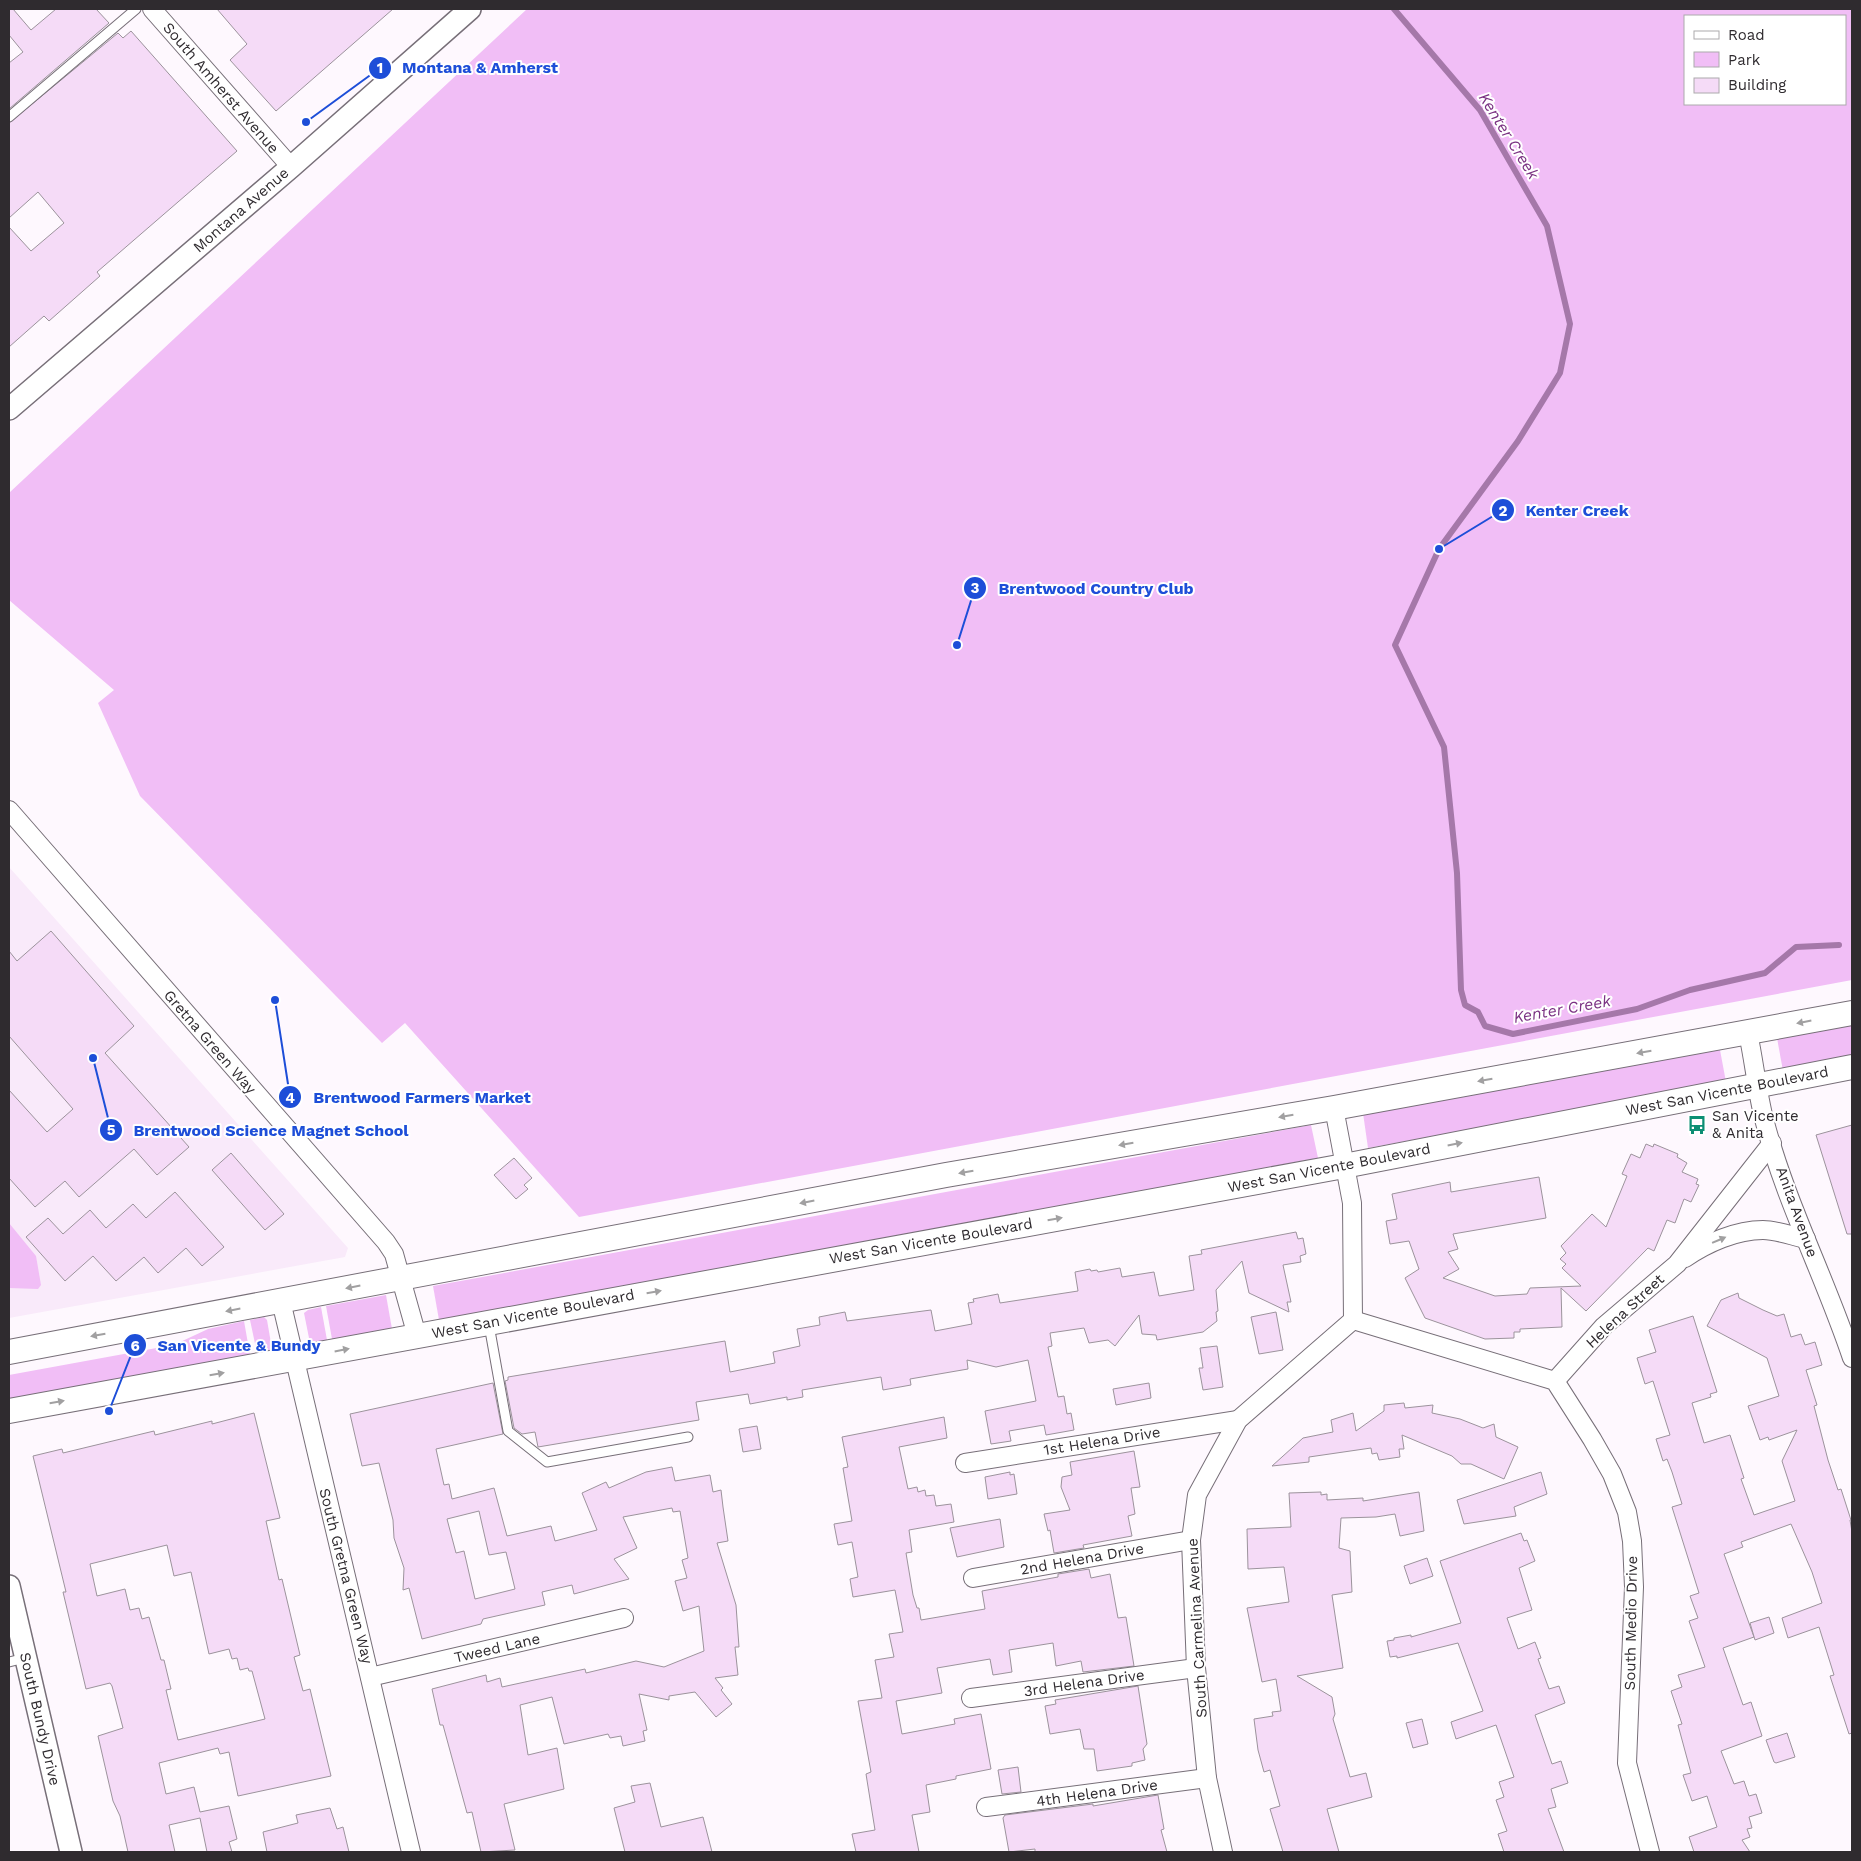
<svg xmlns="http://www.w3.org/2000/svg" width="1861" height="1861" font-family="'Work Sans',sans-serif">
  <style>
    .built { fill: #f9eafa }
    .green { fill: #f1bef6; fill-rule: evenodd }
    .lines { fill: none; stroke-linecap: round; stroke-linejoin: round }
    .stream { stroke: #a578a9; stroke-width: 6 }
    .building { fill: #f5dbf7; stroke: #9c939c; fill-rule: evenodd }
    .service-casing { stroke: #776f78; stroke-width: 11 }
    .minor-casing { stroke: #776f78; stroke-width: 20 }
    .tertiary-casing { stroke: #776f78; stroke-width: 24 }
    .secondary-casing { stroke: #776f78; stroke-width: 26 }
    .service { stroke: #fff; stroke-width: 9 }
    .minor { stroke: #fff; stroke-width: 18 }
    .tertiary { stroke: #fff; stroke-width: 21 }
    .secondary { stroke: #fff; stroke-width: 24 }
    .oneway { fill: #a1a0a1 }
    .labels { text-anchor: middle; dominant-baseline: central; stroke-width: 4; stroke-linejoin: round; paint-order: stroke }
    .street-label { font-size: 15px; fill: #2f2b2f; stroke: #fff }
    .poi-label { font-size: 15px; fill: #2f2b2f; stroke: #fff; text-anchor: start }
    .water-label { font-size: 16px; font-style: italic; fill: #7b3283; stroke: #fff }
    .leader { fill: none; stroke: #1d4ed8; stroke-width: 2 }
    .callout-dot { fill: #1d4ed8; stroke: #fff; stroke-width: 2 }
    .mark-label { font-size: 15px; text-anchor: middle; font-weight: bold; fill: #fff }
    .callout-label { font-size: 16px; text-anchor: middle; font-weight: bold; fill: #1d4ed8; stroke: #fff; stroke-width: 4; stroke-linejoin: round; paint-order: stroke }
  </style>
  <rect width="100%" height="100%" fill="#fef8fe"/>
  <path class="built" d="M9 867 348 1248 345 1257 9 1318Z"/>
  <g class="green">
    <path d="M527 9H1852V980L579 1217 405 1023 382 1043 140 796 98 703 114 690 9 600V493ZM1845 16V104H1685V16Z"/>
    <path d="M1852 1024V1058L1783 1071 1777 1038Z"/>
    <path d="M1720 1050 1726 1082 1368 1148 1363 1113Z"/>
    <path d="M1311 1125 1318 1158 439 1320 433 1286Z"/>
    <path d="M9 1223 36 1256 41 1285 38 1289 9 1288Z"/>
    <path d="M386 1295 392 1329 332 1339 326 1306Z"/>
    <path d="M321 1307 327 1340 310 1343 304 1313 308 1310Z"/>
    <path d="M264 1317 267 1320 272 1349 257 1353 250 1320Z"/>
    <path d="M244 1321 250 1355 9 1399V1375L162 1347 178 1343 208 1329Z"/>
  </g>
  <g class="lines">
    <path class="stream" d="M1394 9 1480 110 1547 226 1570 324 1560 373 1518 441 1439 549 1395 645 1444 747 1457 873 1461 990 1465 1005 1478 1012 1485 1026 1513 1034 1637 1009 1690 990 1765 973 1796 947 1839 945"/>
  </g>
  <g class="building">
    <path d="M9 9H13L31 30 56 9H96L109 23 9 109V63L23 52 9 35Z"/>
    <path d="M217 9H393L276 111 230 60 247 44Z"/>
    <path d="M131 31 237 151 97 272 100 276 49 321 44 316 9 347V227L31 251 64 223 38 192 9 218V123L118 33 123 38Z"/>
    <path d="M51 931 134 1026 105 1053 189 1147 157 1175 134 1149 79 1197 65 1181 35 1207 9 1178V1090L47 1132 73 1109 9 1036V951L17 961Z"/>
    <path d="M1852 1125V1234H1847L1816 1135Z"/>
    <path d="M1646 1144 1653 1147 1654 1144 1678 1154 1677 1157 1687 1163 1682 1172 1698 1179 1696 1184 1699 1185 1691 1202 1684 1199 1675 1223 1667 1220 1654 1251 1648 1248 1586 1311 1561 1288 1562 1327 1520 1329V1332H1514V1338L1485 1339 1425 1318 1405 1278 1419 1269 1409 1241 1390 1244 1386 1221 1397 1219 1392 1194 1450 1182 1451 1192 1539 1177 1546 1218 1453 1234 1458 1249 1448 1252 1459 1269 1443 1278 1495 1296 1527 1294 1530 1288 1581 1286 1562 1268 1566 1264 1560 1259 1566 1253 1561 1246 1592 1214 1606 1227 1627 1176 1622 1174 1631 1154 1640 1158Z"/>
    <path d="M231 1153 284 1214 265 1230 212 1170Z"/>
    <path d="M514 1158 532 1178 524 1185 528 1189 516 1199 494 1175Z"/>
    <path d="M175 1192 224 1247 202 1266 186 1248 158 1273 144 1257 116 1281 93 1256 65 1281 26 1237 48 1218 63 1234 90 1210 106 1228 133 1204 146 1218Z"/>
    <path d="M1296 1232 1298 1239 1303 1238 1306 1254 1300 1256 1301 1262 1283 1265 1291 1302H1287L1289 1312 1249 1293 1242 1261 1216 1290 1218 1311 1216 1312 1217 1321 1203 1332 1157 1340 1156 1335 1142 1334 1139 1315 1115 1346 1108 1340 1089 1343 1084 1328 1050 1333 1052 1346 1048 1347 1058 1397 1064 1396 1067 1414 1071 1413 1074 1430 1046 1435 1044 1425 1009 1431 1011 1441 991 1444 985 1411 1036 1401 1028 1360 996 1367 967 1360 968 1369 910 1379 911 1385 883 1390 881 1377 802 1390 803 1397 787 1400V1397L750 1404 748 1394 696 1402 699 1420 538 1447 535 1432 522 1434 514 1428 505 1381 508 1380V1377L725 1341 730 1372 775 1363 773 1352 800 1346 797 1329 820 1325 819 1317 845 1312 847 1321 931 1310 935 1331 972 1324 968 1303 974 1302 973 1299 998 1294 1000 1303 1078 1291 1075 1272 1090 1269 1091 1271 1097 1270 1098 1272 1120 1268 1122 1277 1154 1272 1159 1296 1194 1290 1189 1256 1202 1254 1201 1250Z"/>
    <path d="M1738 1293 1739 1298 1763 1310 1777 1316 1784 1314 1791 1337 1801 1334 1805 1345 1815 1342 1822 1365 1806 1370 1817 1405 1814 1406 1828 1460 1838 1490 1841 1489 1851 1520H1850L1852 1532V1733L1849 1734 1830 1676 1834 1675 1819 1627 1788 1638 1782 1618 1822 1603 1812 1572 1791 1524 1741 1542 1743 1547 1724 1554 1754 1637 1723 1648 1743 1705 1751 1702 1762 1736 1721 1751 1734 1784 1744 1781 1749 1796 1756 1794 1762 1813 1749 1817 1752 1828 1747 1829 1750 1837 1742 1840 1750 1852H1694L1689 1837 1717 1827 1707 1796 1692 1801 1683 1775 1691 1773 1678 1725 1682 1724 1671 1691 1682 1687 1678 1675 1705 1667 1689 1621 1698 1618 1690 1596 1699 1593 1672 1507 1682 1504 1672 1472 1667 1459 1663 1461 1656 1439 1670 1435 1653 1381 1645 1384 1637 1358 1656 1352 1649 1330 1693 1316 1717 1392 1710 1394 1711 1397 1692 1403 1704 1443 1730 1435 1744 1478 1741 1479 1754 1515 1795 1501 1782 1461 1797 1430 1769 1440 1768 1437 1760 1440 1748 1406 1779 1396 1767 1358 1707 1326 1721 1300Z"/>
    <path d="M1276 1312 1283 1350 1259 1354 1251 1317Z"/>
    <path d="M1217 1346 1223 1387 1203 1390 1199 1368H1203L1200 1348Z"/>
    <path d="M493 1383 503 1434 436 1449 444 1485 449 1484 452 1499 494 1488 507 1536 551 1526 555 1541 597 1530 582 1493 606 1482 609 1488 646 1472 672 1467 675 1481 710 1475 713 1492 721 1490 723 1507 728 1541 717 1543 736 1605 739 1647H735L738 1675 715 1678 723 1688 721 1690 732 1704 716 1717 695 1692 669 1696V1700L639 1694 647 1730 643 1731 645 1741 623 1746 621 1736 610 1738 608 1734 564 1744 552 1697 520 1705 528 1755 557 1748 564 1789 504 1804 515 1850 481 1852 472 1812 467 1813 443 1725H440L432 1689 486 1675 487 1682 500 1678 502 1687 585 1669 586 1673 636 1661 664 1667 704 1651 699 1606 683 1611 675 1581 687 1578 682 1560 688 1558 680 1511 673 1512 672 1508 623 1517 637 1548 614 1559 629 1579 574 1594 572 1585 542 1592 545 1605 483 1619 481 1624 422 1639 409 1588 403 1590 404 1568 394 1538 393 1520 379 1463 362 1466 350 1414ZM479 1511 489 1555 506 1552 515 1589 475 1599 464 1551 456 1553 447 1519Z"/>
    <path d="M1149 1383 1151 1398 1116 1405 1113 1389Z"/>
    <path d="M1404 1403 1405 1408 1433 1405 1432 1413 1460 1419 1483 1428 1494 1424 1496 1437 1518 1447 1504 1479 1471 1464H1461L1452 1456 1402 1435 1404 1449H1399L1400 1457 1379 1460 1377 1453 1372 1454 1371 1448 1309 1457V1462L1272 1466 1303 1438 1333 1432 1331 1420 1353 1413 1356 1431 1384 1411V1405Z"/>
    <path d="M254 1413 280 1518 266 1521 279 1580 282 1579 300 1655 294 1657 303 1691 310 1689 331 1776 238 1796 229 1752 220 1754 218 1748 159 1763 166 1794 194 1787 200 1812 229 1806 237 1839 229 1842 232 1852H207L200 1818 169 1825 175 1852H128L120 1816 113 1801 98 1736 123 1728 112 1686 110 1683 86 1689 63 1592H66L33 1456 62 1449 63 1453 154 1431 155 1435 212 1421V1424ZM167 1545 174 1576 191 1572 209 1654 229 1649 232 1659 237 1658 240 1670 248 1668 249 1671H252L265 1719 178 1740 166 1690 171 1689 164 1660H161L149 1617 142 1619 139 1608 130 1610 125 1589 97 1596 90 1564Z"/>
    <path d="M944 1417 947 1438 899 1447 908 1489 917 1487 918 1492 925 1490 926 1496 934 1495 936 1506 951 1504 954 1522 909 1530 912 1552 906 1553 913 1595 917 1608H919L921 1620 985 1609 982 1591 1058 1577V1574L1089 1569 1091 1578 1110 1574 1118 1618 1126 1617 1134 1666 1083 1672 1081 1661 1056 1666 1053 1643 1009 1650 1012 1672 993 1675 990 1659 937 1668 942 1693 896 1701 902 1734 955 1724 954 1719 981 1714 991 1769 956 1776V1779L926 1785 930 1812 912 1815 919 1852H856L852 1834 875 1830 866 1774 871 1772 858 1701 882 1698 875 1660 894 1657 889 1634 903 1632 895 1590 853 1597 850 1579 858 1577 852 1542 838 1545 834 1524 852 1521 843 1468 848 1467 842 1437Z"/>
    <path d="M757 1426 761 1449 743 1452 739 1429Z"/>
    <path d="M1134 1451 1140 1487 1131 1488 1135 1514 1128 1516 1132 1536 1083 1545 1084 1548 1054 1553 1050 1530 1048 1531 1044 1514 1070 1510 1061 1487 1062 1477 1072 1475 1070 1462Z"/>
    <path d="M1010 1472V1475L1014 1474 1017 1494 988 1499 985 1477Z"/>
    <path d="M1541 1472 1547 1494 1514 1507 1516 1516 1464 1524 1457 1500Z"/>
    <path d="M1321 1492V1495L1327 1494V1500L1363 1498V1501L1419 1492 1424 1531 1400 1536 1395 1514 1376 1517 1341 1518 1339 1548 1350 1551 1352 1592 1332 1595 1343 1668 1297 1676 1332 1697 1335 1714 1333 1719 1350 1777 1366 1773 1372 1797 1327 1809 1339 1852H1283L1270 1809 1280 1806 1270 1770 1264 1772 1258 1750 1254 1719 1273 1716 1272 1712 1281 1711 1276 1679 1262 1682 1247 1608 1289 1602 1284 1567 1248 1569 1247 1529 1291 1527 1289 1493Z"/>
    <path d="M1000 1519 1004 1547 957 1557 950 1528Z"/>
    <path d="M1521 1533 1524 1541 1527 1540 1535 1561 1519 1568 1532 1610 1507 1618 1518 1649 1535 1642 1541 1658 1538 1659 1549 1689 1559 1686 1565 1703 1535 1715 1552 1764 1561 1761 1568 1783 1551 1789 1556 1807 1548 1809 1564 1852H1504L1498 1834 1507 1831 1496 1800 1504 1797 1499 1782 1514 1777 1496 1725 1456 1739 1451 1722 1483 1711 1458 1643 1397 1658V1656L1390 1657 1387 1641 1394 1640V1638L1411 1635V1637L1461 1623 1440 1561Z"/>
    <path d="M1427 1558 1433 1576 1410 1584 1404 1566Z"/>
    <path d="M1769 1617 1774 1633 1755 1640 1750 1623Z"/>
    <path d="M1138 1686 1147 1744 1143 1749 1145 1760 1132 1763V1766L1097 1771 1094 1749H1084L1080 1729 1050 1734 1045 1706 1056 1704 1055 1700Z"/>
    <path d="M1422 1719 1428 1744 1413 1748 1406 1723Z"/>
    <path d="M1787 1733 1795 1757 1776 1763 1774 1762 1766 1740Z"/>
    <path d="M1018 1767 1021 1792 1002 1794 998 1770Z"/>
    <path d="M650 1783 661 1827 703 1817 712 1852H625L614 1808 635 1802 631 1786Z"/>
    <path d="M1158 1795 1164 1829 1161 1830 1167 1852H1035V1849L1009 1852 1003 1818 1005 1815 1093 1804V1806Z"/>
    <path d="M330 1808 337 1829 343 1827 349 1852H267L263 1832 298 1823 296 1815Z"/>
  </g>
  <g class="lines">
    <g class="service-casing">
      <g id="service">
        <path d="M9 117 136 9"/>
        <path d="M489 1325 508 1431 547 1462 688 1437"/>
        <path d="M9 1662 25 1658"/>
      </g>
    </g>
    <g class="minor-casing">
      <g id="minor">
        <path d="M152 9 291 167"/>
        <path d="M9 810 386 1242 394 1254 417 1336"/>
        <path d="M1748 1033C1754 1061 1757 1091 1764 1119 1785 1201 1825 1277 1852 1358"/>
        <path d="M1685 1258C1707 1243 1736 1230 1763 1230 1777 1230 1792 1236 1806 1239"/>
        <path d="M281 1301 411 1852"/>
        <path d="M1353 1320 1555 1381 1592 1439 1612 1474 1627 1512 1632 1541 1634 1587 1627 1763 1650 1852"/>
        <path d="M1555 1381 1604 1326 1677 1264 1772 1143"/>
        <path d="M965 1463 1238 1420"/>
        <path d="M973 1578 1191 1540"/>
        <path d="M370 1677 624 1618"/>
        <path d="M971 1698 1196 1668"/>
        <path d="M986 1807 1207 1778"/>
        <path d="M1223 1852 1207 1778 1196 1668 1191 1540 1197 1495 1238 1420 1353 1320 1352 1203 1334 1108"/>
      </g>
    </g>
    <g class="tertiary-casing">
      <g id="tertiary">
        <path d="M9 409 291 167 470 9"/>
        <path d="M9 1586 71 1852"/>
      </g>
    </g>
    <g class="secondary-casing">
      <g id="secondary">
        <path d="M9 1352 946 1175 1334 1108 1852 1013"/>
        <path d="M9 1411 1344 1166 1852 1067"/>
      </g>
    </g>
    <use href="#service" class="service"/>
    <use href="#minor" class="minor"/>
    <use href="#tertiary" class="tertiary"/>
    <use href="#secondary" class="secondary"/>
  </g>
  <defs><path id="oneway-solid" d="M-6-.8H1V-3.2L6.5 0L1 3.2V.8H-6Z" transform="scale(1.25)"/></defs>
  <g class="oneway">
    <use href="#oneway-solid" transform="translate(1804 1022) rotate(169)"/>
    <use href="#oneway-solid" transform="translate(1644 1052) rotate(170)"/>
    <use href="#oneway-solid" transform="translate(1485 1080) rotate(170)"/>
    <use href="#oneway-solid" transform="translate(1286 1116) rotate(170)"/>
    <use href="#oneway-solid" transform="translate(1126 1144) rotate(170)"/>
    <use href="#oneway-solid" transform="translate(1455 1144) rotate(-11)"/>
    <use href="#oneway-solid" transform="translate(966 1172) rotate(170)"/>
    <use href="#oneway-solid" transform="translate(807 1202) rotate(169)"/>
    <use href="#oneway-solid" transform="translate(1055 1219) rotate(-10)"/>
    <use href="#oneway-solid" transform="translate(1719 1240) rotate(-23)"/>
    <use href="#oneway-solid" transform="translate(353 1287) rotate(169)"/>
    <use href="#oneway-solid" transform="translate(654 1292) rotate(-10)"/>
    <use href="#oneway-solid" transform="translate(233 1310) rotate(169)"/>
    <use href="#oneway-solid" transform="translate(98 1335) rotate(170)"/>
    <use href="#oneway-solid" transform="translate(342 1350) rotate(-11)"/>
    <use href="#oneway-solid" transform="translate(217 1374) rotate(-10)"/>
    <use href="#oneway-solid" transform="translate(57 1402) rotate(-10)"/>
  </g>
  <defs>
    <g id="bus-bare" transform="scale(1.5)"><path d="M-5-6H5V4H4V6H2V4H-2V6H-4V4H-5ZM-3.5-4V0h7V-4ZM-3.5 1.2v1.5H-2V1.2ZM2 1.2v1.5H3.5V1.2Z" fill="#0c8e74" stroke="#fff" stroke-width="2.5" paint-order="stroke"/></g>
  </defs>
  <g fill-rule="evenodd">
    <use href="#bus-bare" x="1697" y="1125"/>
  </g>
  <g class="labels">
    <g class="street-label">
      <text transform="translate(221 88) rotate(49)">South Amherst Avenue</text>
      <text transform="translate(241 210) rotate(-41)">Montana Avenue</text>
      <text transform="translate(210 1042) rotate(49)">Gretna Green Way</text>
      <text transform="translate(1727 1091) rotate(-11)">West San Vicente Boulevard</text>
      <text transform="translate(1329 1168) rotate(-11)">West San Vicente Boulevard</text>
      <text transform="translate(1797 1212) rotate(70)">Anita Avenue</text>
      <text transform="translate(931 1241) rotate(-10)">West San Vicente Boulevard</text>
      <text transform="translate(1625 1311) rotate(-43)">Helena Street</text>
      <text transform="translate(533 1314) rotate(-11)">West San Vicente Boulevard</text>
      <text transform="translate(1102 1441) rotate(-9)">1st Helena Drive</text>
      <text transform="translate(1082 1559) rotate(-10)">2nd Helena Drive</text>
      <text transform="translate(346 1576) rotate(76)">South Gretna Green Way</text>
      <text transform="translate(1631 1623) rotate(-89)">South Medio Drive</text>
      <text transform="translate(1197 1628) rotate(-93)">South Carmelina Avenue</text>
      <text transform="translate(497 1648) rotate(-13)">Tweed Lane</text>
      <text transform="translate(1084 1683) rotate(-8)">3rd Helena Drive</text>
      <text transform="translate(40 1719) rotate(77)">South Bundy Drive</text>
      <text transform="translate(1097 1793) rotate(-8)">4th Helena Drive</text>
    </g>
    <g class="poi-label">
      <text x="1712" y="1116">San Vicente<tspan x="1712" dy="17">&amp; Anita</tspan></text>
    </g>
    <g class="water-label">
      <text transform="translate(1509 136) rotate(58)">Kenter Creek</text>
      <text transform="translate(1562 1009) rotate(-10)">Kenter Creek</text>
    </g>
  </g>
  <path class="leader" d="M306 122L380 68M1439 549L1503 510M957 645L975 588M275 1000L290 1097M93 1058L111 1130M109 1411L135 1345"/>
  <g class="callout-dot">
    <circle cx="306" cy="122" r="5"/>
    <circle cx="1439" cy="549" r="5"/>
    <circle cx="957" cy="645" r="5"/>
    <circle cx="275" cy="1000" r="5"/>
    <circle cx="93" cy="1058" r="5"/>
    <circle cx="109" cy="1411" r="5"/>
    <circle cx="380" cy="68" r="12"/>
    <circle cx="1503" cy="510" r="12"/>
    <circle cx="975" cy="588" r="12"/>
    <circle cx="290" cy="1097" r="12"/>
    <circle cx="111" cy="1130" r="12"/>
    <circle cx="135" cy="1345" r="12"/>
  </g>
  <g class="mark-label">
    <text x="380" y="73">1</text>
    <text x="1503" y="516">2</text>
    <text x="975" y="593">3</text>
    <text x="290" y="1103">4</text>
    <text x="111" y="1135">5</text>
    <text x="135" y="1351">6</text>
  </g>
  <g class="callout-label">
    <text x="480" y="73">Montana &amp; Amherst</text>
    <text x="1577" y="516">Kenter Creek</text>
    <text x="1096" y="594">Brentwood Country Club</text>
    <text x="422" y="1103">Brentwood Farmers Market</text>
    <text x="271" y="1136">Brentwood Science Magnet School</text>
    <text x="239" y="1351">San Vicente &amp; Bundy</text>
  </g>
  <rect width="1861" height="1861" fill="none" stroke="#2f2b2f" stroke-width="20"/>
  <rect x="1684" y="15" width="162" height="90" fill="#ffffff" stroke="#acaaac"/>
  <rect x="1694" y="31" width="25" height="8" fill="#ffffff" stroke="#acaaac"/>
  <text x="1728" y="40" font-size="15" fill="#2f2b2f">Road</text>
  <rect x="1694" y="52" width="25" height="15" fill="#f1bef6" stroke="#acaaac"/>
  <text x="1728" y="65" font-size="15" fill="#2f2b2f">Park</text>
  <rect x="1694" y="78" width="25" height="15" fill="#f5dbf7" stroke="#acaaac"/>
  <text x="1728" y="90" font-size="15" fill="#2f2b2f">Building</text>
</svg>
